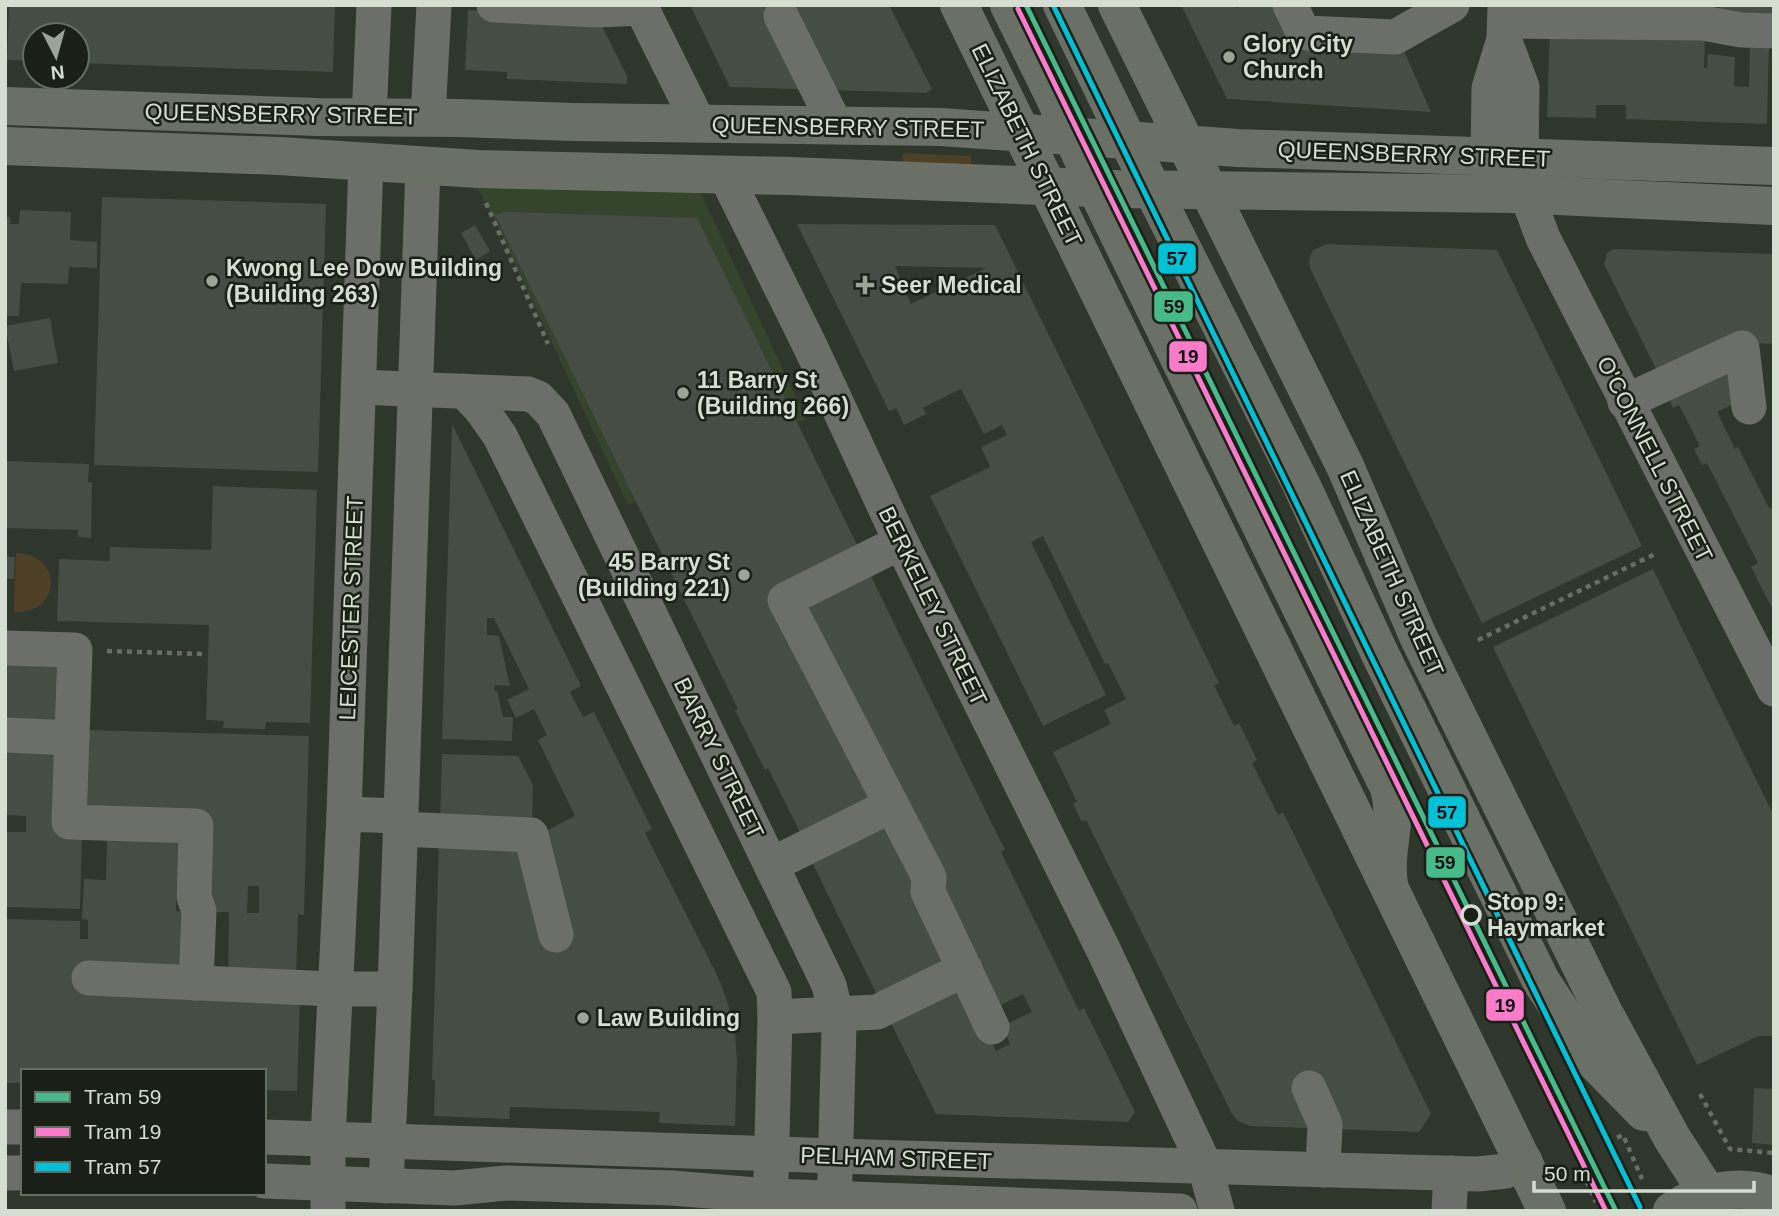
<svg xmlns="http://www.w3.org/2000/svg" width="1779" height="1216" font-family="Helvetica,sans-serif">
  <style>
    .built { fill: #35442c }
    .green { fill: #4e4026 }
    .building { fill: #454d45; fill-rule: evenodd }
    .lines { fill: none; stroke-linecap: round; stroke-linejoin: round }
    .path { stroke: #6a6d67; stroke-width: 4.5; stroke-dasharray: 5 5; stroke-linecap: butt }
    .minor { stroke: #6c6e69; stroke-width: 35 }
    .major { stroke: #6b7067; stroke-width: 38 }
    .tram-1-casing { stroke: #1a2017; stroke-width: 10 }
    .tram-2-casing { stroke: #1a2017; stroke-width: 10 }
    .tram-3-casing { stroke: #1a2017; stroke-width: 10 }
    .tram-1 { stroke: #46ba89; stroke-width: 5 }
    .tram-2 { stroke: #f97bca; stroke-width: 5 }
    .tram-3 { stroke: #00c1d5; stroke-width: 5 }
    .poi-dot { fill: #9ca397; stroke: #1a2017; stroke-width: 2.5 }
    .stop-dot { fill: #1a2017; stroke: #d6ddd1; stroke-width: 3.5 }
    .labels { text-anchor: middle; dominant-baseline: central; stroke-width: 5; stroke-linejoin: round; paint-order: stroke }
    .poi-label { font-size: 23px; font-weight: bold; fill: #d6ddd1; stroke: #1a2017; text-anchor: start }
    .street-label { font-size: 23px; fill: #d6ddd1; stroke: #1a2017 }
    .stop-label { font-size: 23px; font-weight: bold; fill: #d6ddd1; stroke: #1a2017; text-anchor: start }
    .line-badge { stroke: #1a2017; stroke-width: 2.5 }
    .pale-badge-label { font-size: 19px; text-anchor: middle; font-weight: bold; fill: #111 }
  </style>
  <rect width="100%" height="100%" fill="#2f362b"/>
  <path class="built" d="M476 187 699 189 806 419 628 505 486 202Z"/>
  <g class="green">
    <path d="M903 153 971 156V167L903 165Z"/>
    <path d="M16 553C64 554 62 614 14 612Z"/>
  </g>
  <g class="building">
    <path d="M9 5H335L333 72 77 63V35H35V61L7 60Z"/>
    <path d="M690 5H889L932 89 926 93 730 87Z"/>
    <path d="M1181 5H1235L1237 8 1243 5H1282L1295 31 1278 39 1281 46 1295 40 1400 42 1431 112 1227 99Z"/>
    <path d="M1719 5H1774V28L1719 21Z"/>
    <path d="M468 10 597 16 627 76V84L507 79V72L465 70Z"/>
    <path d="M1550 28 1705 32 1704 68H1707L1708 54 1735 57 1734 86 1749 87 1750 40 1769 41 1767 124 1626 119V105H1596V118L1547 117Z"/>
    <path d="M102 197 326 204 318 472 94 465Z"/>
    <path d="M20 210 71 212 70 240 97 242V268L69 267 68 284 21 283 19 316H5V217H10V224H19Z"/>
    <path d="M504 212 697 218 861 553 772 597 881 802 804 840 768 768 765 770 735 710 738 709 495 215Z"/>
    <path d="M797 224 995 225 1219 683 1214 685 1234 726 1239 723 1257 760 1252 763 1278 815 1283 812 1431 1114 1419 1132 1250 1126 1238 1121 1232 1114 1086 820 1082 822 1073 804 1077 802 1053 752 1111 724 1104 710 1126 699 1108 663 1105 664 1043 536 1031 542 1106 695 1043 726 930 496 990 467 981 447 1007 435 1002 425 984 434 961 389 923 408 926 414 904 425 896 408 889 411ZM895 266 986 268 911 304Z"/>
    <path d="M475 225 490 251 476 260 461 233Z"/>
    <path d="M1327 244 1497 250 1642 546 1482 623 1310 268 1309 259 1313 250Z"/>
    <path d="M1613 249 1774 254V344L1751 343 1662 381 1604 264 1607 253Z"/>
    <path d="M50 318 58 363 14 371 5 326Z"/>
    <path d="M1738 356 1744 399 1717 412 1735 449 1738 447 1769 508H1774V612L1751 567 1758 563 1707 463 1702 465 1694 449 1700 446 1679 405 1673 408 1666 392Z"/>
    <path d="M452 424 581 686 570 692 583 717 594 712 652 829 645 833 719 979 728 1004 735 1032 737 1061 735 1126 659 1123 660 1112 510 1107 509 1119 434 1116 435 1080H432L439 839 542 833 575 816 538 740 547 735 534 709 516 718 507 700 529 689 494 618H487V635L499 636 510 686 495 685 494 691H497L503 717H513L512 741 442 739Z"/>
    <path d="M5 461 89 464 88 482 92 483 91 538 78 537V530L5 528Z"/>
    <path d="M213 486 317 490 310 723 266 722 265 729 223 728 224 721 206 720 209 625 57 621 59 559 110 561V547L211 550Z"/>
    <path d="M5 556 15 557 14 579H5Z"/>
    <path d="M867 568 994 828 1005 850 1001 852 1079 1011 1084 1008 1135 1112 1128 1122 936 1114 887 1015 961 980 996 1051 1010 1044 1002 1026 1032 1012 1023 994 993 1009 795 603Z"/>
    <path d="M1653 569 1774 816V1036H1758L1697 1065 1493 647Z"/>
    <path d="M5 657 65 659 63 729 5 727Z"/>
    <path d="M86 730 309 736 304 915 298 914 296 978 228 976 229 912H208L211 819 83 815ZM248 886H259V913H247Z"/>
    <path d="M5 745 59 747 82 834 80 909 5 907V832H26V816L5 815Z"/>
    <path d="M442 754 518 756 533 785 532 827 440 824Z"/>
    <path d="M890 817 955 967 881 1003 809 856Z"/>
    <path d="M178 830 176 911 192 912 190 970 300 997 297 1091 264 1090V1071H23V1083H5V919L80 921V939H88V920L82 919 84 879 106 880 107 838Z"/>
    <path d="M1754 1088 1774 1089V1145L1752 1143Z"/>
  </g>
  <g class="lines">
    <g class="path">
      <path d="M486 203 548 344"/>
      <path d="M1478 640 1657 553"/>
      <path d="M107 651 204 654"/>
      <path d="M1700 1094 1730 1149 1774 1153"/>
      <path d="M1608 1142 1623 1135 1642 1179"/>
      <path d="M1582 1172 1596 1202"/>
    </g>
    <g class="minor">
      <path d="M494 5 597 10 642 8"/>
      <path d="M640 5 699 124"/>
      <path d="M1290 5 1302 30 1307 33 1395 37 1452 5"/>
      <path d="M781 16 835 124"/>
      <path d="M1505 21 1703 23 1741 30 1774 31"/>
      <path d="M1504 39 1522 87 1521 158"/>
      <path d="M428 117 434 5"/>
      <path d="M369 118 374 5"/>
      <path d="M1488 157 1489 88 1504 39 1505 5"/>
      <path d="M726 176 811 348 901 542 1103 949 1205 1166 1217 1211"/>
      <path d="M1527 195 1543 238 1774 689"/>
      <path d="M359 387 528 394 538 398 553 414 829 985 839 1026 834 1211"/>
      <path d="M464 391 481 409 500 436 774 992 775 1017 771 1178"/>
      <path d="M1625 402 1742 348 1749 407"/>
      <path d="M901 542 785 600 929 877 928 892 992 1027"/>
      <path d="M5 648 75 650 69 822 196 826 194 897 199 911 196 983"/>
      <path d="M5 735 72 738"/>
      <path d="M344 814 400 816"/>
      <path d="M400 829 531 835 556 935"/>
      <path d="M771 865 892 805"/>
      <path d="M89 978 334 989H395"/>
      <path d="M775 1017 877 1012 965 969"/>
      <path d="M1309 1088 1325 1124 1323 1170"/>
      <path d="M5 1127H23"/>
      <path d="M264 1137 869 1157 1478 1174 1506 1171 1525 1161"/>
      <path d="M5 1173H23"/>
      <path d="M264 1181 455 1188 506 1183 672 1188 770 1196 1180 1211"/>
      <path d="M386 1186 395 989 423 166"/>
      <path d="M328 1211V1139L344 814 366 161"/>
      <path d="M1449 1211 1451 1173"/>
    </g>
    <g class="major">
      <path d="M959 5 1547 1211"/>
      <path d="M1009 5 1054 96 1096 188 1389 788C1399 821 1383 851 1389 884"/>
      <path d="M1062 5 1128 141 1301 484 1380 654 1541 981 1593 1060 1644 1112"/>
      <path d="M1117 5 1345 466 1418 636 1603 1011 1672 1138 1708 1194"/>
      <path d="M5 106 317 117 459 118 573 122 941 127 1238 148 1774 166"/>
      <path d="M5 146 279 156 478 169 790 176 1116 189 1513 194 1774 206"/>
      <path d="M1672 1211C1701 1191 1740 1183 1774 1196"/>
    </g>
    <g class="tram-1-casing">
      <path id="tram-1" d="M1026 5 1616 1211"/>
    </g>
    <g class="tram-2-casing">
      <path id="tram-2" d="M1018 9 1606 1211"/>
    </g>
    <g class="tram-3-casing">
      <path id="tram-3" d="M1053 5 1640 1207"/>
    </g>
    <use href="#tram-1" class="tram-1"/>
    <use href="#tram-2" class="tram-2"/>
    <use href="#tram-3" class="tram-3"/>
  </g>
  <g class="poi-dot">
    <circle cx="1229" cy="57" r="7"/>
    <circle cx="212" cy="281" r="7"/>
    <path d="M861.5 274.5h7v7h7v7h-7v7h-7v-7h-7v-7h7z"/>
    <circle cx="683" cy="393" r="7"/>
    <circle cx="744" cy="575" r="7"/>
    <circle cx="583" cy="1018" r="7"/>
  </g>
  <circle class="stop-dot" cx="1471" cy="915" r="9"/>
  <g class="labels">
    <g class="poi-label">
      <text x="1243" y="44">Glory City<tspan x="1243" dy="26">Church</tspan></text>
      <text x="226" y="268">Kwong Lee Dow Building<tspan x="226" dy="26">(Building 263)</tspan></text>
      <text x="881" y="285">Seer Medical</text>
      <text x="697" y="380">11 Barry St<tspan x="697" dy="26">(Building 266)</tspan></text>
      <text x="730" y="562" text-anchor="end">45 Barry St<tspan x="730" dy="26">(Building 221)</tspan></text>
      <text x="597" y="1018">Law Building</text>
    </g>
    <g class="street-label">
      <text transform="translate(281 114) rotate(1)">QUEENSBERRY STREET</text>
      <text transform="translate(848 127) rotate(1)">QUEENSBERRY STREET</text>
      <text transform="translate(1027 145) rotate(64)">ELIZABETH STREET</text>
      <text transform="translate(1414 154) rotate(2)">QUEENSBERRY STREET</text>
      <text transform="translate(1655 459) rotate(63)">O'CONNELL STREET</text>
      <text transform="translate(1392 573) rotate(66)">ELIZABETH STREET</text>
      <text transform="translate(933 606) rotate(64)">BERKELEY STREET</text>
      <text transform="translate(351 608) rotate(-88)">LEICESTER STREET</text>
      <text transform="translate(719 758) rotate(64)">BARRY STREET</text>
      <text transform="translate(896 1158) rotate(2)">PELHAM STREET</text>
    </g>
    <g class="stop-label">
      <text x="1487" y="902">Stop 9:<tspan x="1487" dy="26">Haymarket</tspan></text>
    </g>
  </g>
  <g class="line-badge">
    <rect x="1157" y="242" width="40" height="33" rx="7" fill="#00c1d5"/>
    <rect x="1153" y="290" width="41" height="33" rx="7" fill="#46ba89"/>
    <rect x="1168" y="340" width="40" height="33" rx="7" fill="#f97bca"/>
    <rect x="1427" y="795" width="40" height="34" rx="7" fill="#00c1d5"/>
    <rect x="1425" y="846" width="41" height="33" rx="7" fill="#46ba89"/>
    <rect x="1485" y="988" width="40" height="34" rx="7" fill="#f97bca"/>
  </g>
  <g class="pale-badge-label">
    <text x="1177" y="265">57</text>
    <text x="1174" y="313">59</text>
    <text x="1188" y="363">19</text>
    <text x="1447" y="819">57</text>
    <text x="1445" y="869">59</text>
    <text x="1505" y="1012">19</text>
  </g>
  <rect width="1779" height="1216" fill="none" stroke="#d6ddd1" stroke-width="14"/>
  <rect x="21" y="1069" width="245" height="126" fill="#1a2017" stroke="#656c61" stroke-width="2"/>
  <rect x="35" y="1092" width="35" height="10" fill="#46ba89" stroke="#656c61" stroke-width="2"/>
  <text x="84" y="1104" font-size="21" fill="#d6ddd1">Tram 59</text>
  <rect x="35" y="1127" width="35" height="10" fill="#f97bca" stroke="#656c61" stroke-width="2"/>
  <text x="84" y="1139" font-size="21" fill="#d6ddd1">Tram 19</text>
  <rect x="35" y="1162" width="35" height="10" fill="#00c1d5" stroke="#656c61" stroke-width="2"/>
  <text x="84" y="1174" font-size="21" fill="#d6ddd1">Tram 57</text>
  <g transform="translate(56 56) rotate(174)"><circle r="33" fill="#1a2017" stroke="#656c61" stroke-width="2"/>
  <path d="M0-5L12 26L0 18L-12 26Z" fill="#9ca397"/>
  <text y="-10" font-size="19" font-weight="bold" text-anchor="middle" fill="#d6ddd1">N</text>
  </g>
  <path d="M1534 1181v10h220v-10" fill="none" stroke="#d6ddd1" stroke-width="3.5"/>
  <text x="1544" y="1181" font-size="21" fill="#d6ddd1" stroke="#1a2017" stroke-width="5" paint-order="stroke">50 m</text>
</svg>
